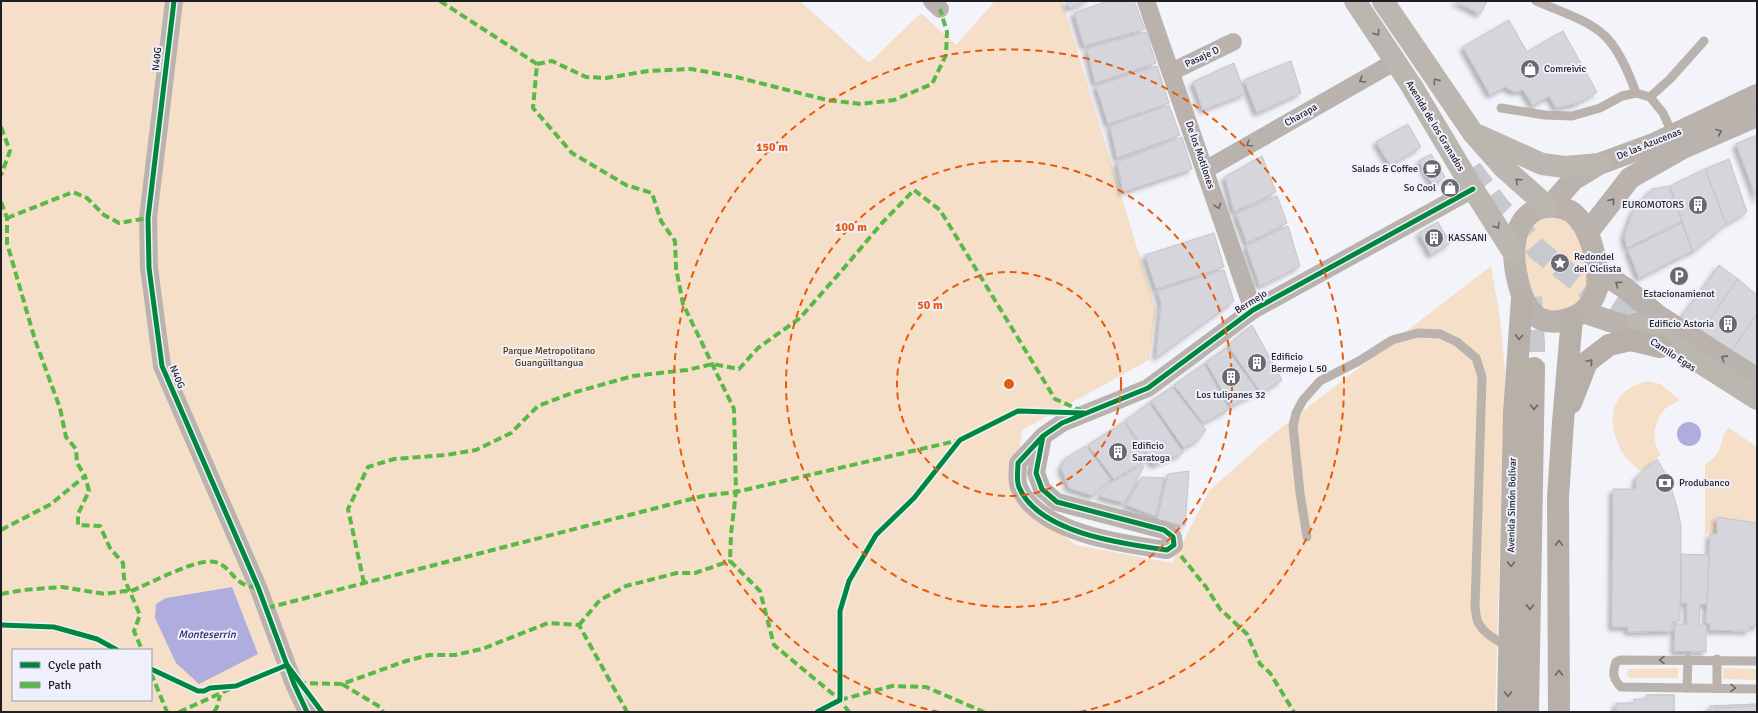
<svg xmlns="http://www.w3.org/2000/svg" width="1758" height="713" font-family="Signika,sans-serif">
  <style>
    .green { fill: #f5dfc8; fill-rule: evenodd }
    .water { fill: #afaddd }
    .building { fill: #d5d5db; stroke: #c4c4c9; filter: url(#shadow) }
    .lines { fill: none; stroke-linecap: round; stroke-linejoin: round }
    .primary-tunnel { stroke: #c8c8cf; stroke-width: 22; stroke-dasharray: 22 11; stroke-linecap: butt }
    .highway-tunnel { stroke: #c8c8cf; stroke-width: 22; stroke-dasharray: 22 11; stroke-linecap: butt }
    .lane { stroke: #bab3ad; stroke-width: 9 }
    .street { stroke: #bab3ad; stroke-width: 18 }
    .secondary { stroke: #b9b2ad; stroke-width: 22 }
    .primary { stroke: #bcb6b0; stroke-width: 22 }
    .highway { stroke: #b7b0a9; stroke-width: 22 }
    .quiet { stroke: #58b947; stroke-width: 4; stroke-dasharray: 8 4; stroke-linecap: butt }
    .cycleway-casing { stroke: #f0f0fd; stroke-width: 8 }
    .cycleway { stroke: #00873e; stroke-width: 5 }
    .oneway { stroke: #6d6a6a }
    .oneway2 { stroke: #6c6868 }
    .oneway3 { stroke: #6a6766 }
    .ring { fill: none; stroke: #e8590c; stroke-width: 2; stroke-dasharray: 7 5 }
    .labels { text-anchor: middle; dominant-baseline: central; stroke-width: 4; stroke-linejoin: round; paint-order: stroke }
    .street-label { font-size: 10px; fill: #1e1e24; stroke: #f0f0fd }
    .poi-label { font-size: 10px; fill: #1e1e24; stroke: #f0f0fd; text-anchor: start }
    .park-label { font-size: 10px; fill: #553502; stroke: #f0f0fd }
    .water-label { font-size: 11px; font-style: italic; fill: #322471; stroke: #f0f0fd }
    .centre { fill: #e8590c; stroke: #f0f0fd; stroke-width: 2 }
    .ring-label { font-size: 12px; text-anchor: middle; font-weight: bold; fill: #e8590c; stroke: #f0f0fd; stroke-width: 4; stroke-linejoin: round; paint-order: stroke }
  </style>
  <defs>
    <filter id="shadow"><feDropShadow dx="-3.5" dy="3.5" stdDeviation="2" flood-color="#0004"/></filter>
  </defs>
  <rect width="100%" height="100%" fill="#f3f3fa"/>
  <g class="green">
    <path d="M1 1H800L869 63 921 13 956 45 995 1H1062L1156 310 1149 360 1022 430 1012 496 1076 545 1172 563 1209 491 1273 434 1491 266 1500 318 1505 370 1495 712H1ZM13 650H151V700H13Z"/>
    <path d="M1552 216 1560 217 1573 226 1589 265 1588 284 1582 301 1553 315C1545 308 1538 301 1532 291 1529 285 1527 275 1526 267 1523 243 1523 222 1552 216Z"/>
    <path d="M1649 381 1660 384 1680 400C1675 403 1670 405 1666 408 1654 419 1650 441 1661 454L1642 472C1636 467 1629 462 1624 455 1605 423 1608 389 1649 381Z"/>
    <path d="M1729 428 1757 447V523L1718 517 1717 534H1705V464C1726 453 1717 439 1729 428Z"/>
    <path d="M1678 668V678H1630L1627 674 1629 669Z"/>
    <path d="M1723 668 1757 669V680L1723 679Z"/>
  </g>
  <g class="water">
    <circle cx="1689" cy="434" r="12"/>
    <path d="M232 587 258 654 199 684 176 663 155 618 156 604 166 598Z"/>
  </g>
  <g class="building">
    <path d="M1067 1H1090L1069 8Z"/>
    <path d="M1108 1H1134L1145 29 1084 46 1074 13Z"/>
    <path d="M1454 1H1487L1480 14Z"/>
    <path d="M1509 20 1527 52 1563 31 1597 92 1578 103 1556 108 1549 96 1533 106 1523 90 1514 92 1505 87 1490 95 1463 47Z"/>
    <path d="M1146 32 1156 63 1095 83 1087 49Z"/>
    <path d="M1291 61 1301 93 1257 113 1244 80Z"/>
    <path d="M1234 63 1245 94 1203 110 1193 82Z"/>
    <path d="M1157 66 1169 103 1108 124 1096 86Z"/>
    <path d="M1169 105 1180 135 1117 158 1110 126Z"/>
    <path d="M1408 124 1421 147 1390 165 1376 142Z"/>
    <path d="M1757 135V200L1736 144Z"/>
    <path d="M1182 137 1192 169 1123 192 1117 162Z"/>
    <path d="M1431 154 1445 177 1433 185 1419 161Z"/>
    <path d="M1262 156 1276 192 1234 212 1225 177Z"/>
    <path d="M1729 159 1747 212 1726 224 1705 169Z"/>
    <path d="M1705 169 1726 224 1693 252 1670 186Z"/>
    <path d="M1669 186 1682 221 1627 248 1624 236 1633 211 1652 189Z"/>
    <path d="M1277 196 1287 223 1247 243 1236 214Z"/>
    <path d="M1438 222 1450 243 1431 255 1419 233Z"/>
    <path d="M1682 223 1692 251 1639 278 1628 250Z"/>
    <path d="M1288 226 1300 266 1260 286 1246 246Z"/>
    <path d="M1214 233 1224 267 1156 289 1145 255Z"/>
    <path d="M1719 265 1738 279 1699 335 1679 320 1710 279Z"/>
    <path d="M1224 270 1234 301 1156 358 1161 302 1157 291Z"/>
    <path d="M1738 279 1757 295V314L1731 352 1699 335Z"/>
    <path d="M1757 314V369L1731 352Z"/>
    <path d="M1252 325 1282 380 1261 393 1228 345Z"/>
    <path d="M1226 348 1258 392 1231 406 1206 362Z"/>
    <path d="M1204 364 1229 409 1203 423 1174 385Z"/>
    <path d="M1172 387 1206 430 1198 440 1184 448 1151 401Z"/>
    <path d="M1149 403 1183 453 1154 465 1125 421Z"/>
    <path d="M1124 422 1148 459 1114 479 1088 445Z"/>
    <path d="M1086 446 1110 479 1093 496 1069 488 1061 468 1066 458Z"/>
    <path d="M1657 459 1668 478 1677 507 1681 526 1680 621H1672V631L1628 632V627H1612L1613 489H1636V478Z"/>
    <path d="M1141 466H1144L1124 503 1099 496 1112 482Z"/>
    <path d="M1189 471 1185 526 1157 519 1168 474Z"/>
    <path d="M1142 477 1164 478 1156 516 1126 505Z"/>
    <path d="M1717 517 1757 523V627L1749 626V631L1710 630V624L1706 623 1710 534H1717Z"/>
    <path d="M1681 554 1709 555 1707 604H1700L1699 625H1706V652L1674 651 1675 624H1687V603H1681Z"/>
    <rect x="1647" y="695" width="27" height="17"/>
    <path d="M1647 695H1674V712H1616V703H1634V699H1647Z"/>
    <path d="M1757 704V712H1710V706Z"/>
    <path d="M1757 704V712H1715V706Z"/>
    <path d="M1757 706V712H1717V708Z"/>
  </g>
  <g class="lines">
    <path class="primary-tunnel" d="M1471 169 1500 208 1522 230 1537 249 1589 290 1638 323"/>
    <path class="highway-tunnel" d="M1531 297 1534 343V368"/>
    <g class="lane">
      <path d="M1536 1C1558 11 1587 19 1605 36 1620 51 1629 73 1636 93"/>
      <path d="M1650 97 1670 79 1704 41"/>
      <path d="M1501 108 1545 115 1572 116 1600 108 1622 96 1636 93 1650 97 1663 113 1673 135"/>
      <path d="M1307 537 1300 493 1293 426 1296 413 1303 400 1320 381 1359 361 1392 340 1418 333 1440 334 1457 342 1476 358 1482 377 1475 608C1476 612 1476 618 1478 622 1483 633 1498 642 1509 646"/>
      <path d="M1757 661 1620 660 1616 662C1612 673 1613 679 1621 687L1757 689"/>
      <path d="M1687 688 1688 659"/>
      <path d="M1717 688V659"/>
    </g>
    <g class="street">
      <path d="M174 1 148 218 149 268 162 366 258 587 294 684 307 712"/>
      <path d="M932 1 940 9"/>
      <path d="M1146 1 1253 310"/>
      <path d="M1171 72 1233 42"/>
      <path d="M1205 170 1396 61"/>
      <path d="M1043 436 1036 473 1042 489 1057 502 1164 530 1173 537 1174 545 1167 550C1123 544 1038 533 1019 487 1016 480 1018 470 1018 463L1043 436 1062 423 1148 388 1253 310 1473 189"/>
    </g>
    <g class="secondary">
      <path d="M1550 206C1558 207 1567 208 1573 213 1591 228 1599 264 1597 287 1596 293 1592 301 1588 306 1582 314 1575 317 1565 320 1531 329 1521 299 1516 272 1511 245 1515 210 1550 206Z"/>
      <path d="M1550 206 1573 180 1599 164 1656 143 1757 95"/>
      <path d="M1588 232 1630 178 1683 148 1757 116"/>
      <path d="M1596 269 1625 288 1657 315 1757 379"/>
      <path d="M1583 312 1637 330 1654 343"/>
    </g>
    <g class="primary">
      <path d="M1355 1 1411 85 1473 189 1513 252"/>
      <path d="M1383 1 1473 133 1503 167 1548 207"/>
      <path d="M1480 136 1542 164 1565 167 1599 164"/>
      <path d="M1638 323 1757 399"/>
    </g>
    <g class="highway">
      <path d="M1571 403 1587 362 1609 345 1631 340 1660 347"/>
      <path d="M1508 712 1514 413 1522 298"/>
      <path d="M1528 712 1534 368"/>
      <path d="M1559 712 1558 497 1563 422 1572 318"/>
    </g>
    <g class="quiet">
      <path d="M440 1 537 64 533 108 572 153 626 185 652 193 661 221 675 241 676 268 683 304 734 409 736 492 731 534 730 561 760 591 774 645 840 700 849 712"/>
      <path d="M537 64 552 61 586 77 606 78 648 71 691 69 736 77 827 100 861 104 894 100 932 84 946 55 947 32 940 9"/>
      <path d="M1 127 10 151 1 175"/>
      <path d="M1 202 7 218V243L35 340 60 408 66 437 76 449 77 463 85 476"/>
      <path d="M7 218 73 192 87 198 104 215 119 223 148 218"/>
      <path d="M1 530 51 504 85 476 89 491 78 514V525L100 526 110 548 123 563 124 578 140 615 134 631 142 650"/>
      <path d="M1181 556 1206 587 1220 609 1247 634 1260 664 1270 673 1294 712"/>
      <path d="M364 583 348 509 368 467 394 459 446 455 476 450 511 433 538 406 572 393 633 376 687 370 713 364 739 369 758 348 800 318 844 268 882 223 914 190 940 210 1055 399 1082 411"/>
      <path d="M1 594 23 590 62 587 105 594 125 591 129 592C147 585 198 557 215 562 234 567 232 587 258 587"/>
      <path d="M267 608 703 496 736 492 960 440"/>
      <path d="M579 625 600 600 626 586 677 573H695L730 561"/>
      <path d="M151 673 167 712"/>
      <path d="M298 683 342 684 406 661 429 655H455L482 649 548 623 579 625 627 712"/>
      <path d="M342 684 380 707 383 712"/>
      <path d="M840 700 892 686 926 687 984 712"/>
      <path d="M179 712 230 689"/>
      <path d="M214 712 217 707 220 695"/>
    </g>
    <g class="cycleway-casing">
      <g id="cycleway">
        <path d="M174 1 148 218 149 268 162 366 258 587 294 684 307 712"/>
        <path d="M1043 436 1036 473 1042 489 1057 502 1164 530 1173 537 1174 545 1167 550C1123 544 1038 533 1019 487 1016 480 1018 470 1018 463L1043 436 1062 423 1148 388 1253 310 1473 189"/>
        <path d="M1 625 54 627 97 639 117 650"/>
        <path d="M151 669 198 691H204L210 688 236 686 287 665 322 712"/>
        <path d="M817 712 840 700V611L849 581 876 535 914 498 960 440 1018 411 1084 413"/>
      </g>
    </g>
    <use href="#cycleway" class="cycleway"/>
  </g>
  <defs><path id="oneway-chevron" d="M-2-3.5L2.5 0L-2 3.5" fill="none" stroke-width="1.6" stroke-linecap="round" stroke-linejoin="round"/></defs>
  <g class="oneway">
    <use href="#oneway-chevron" transform="translate(1377 33) rotate(55)"/>
    <use href="#oneway-chevron" transform="translate(1436 81) rotate(-125)"/>
    <use href="#oneway-chevron" transform="translate(1518 181) rotate(-138)"/>
    <use href="#oneway-chevron" transform="translate(1497 226) rotate(57)"/>
  </g>
  <g class="oneway2">
    <use href="#oneway-chevron" transform="translate(1362 80) rotate(150)"/>
    <use href="#oneway-chevron" transform="translate(1719 132) rotate(-23)"/>
    <use href="#oneway-chevron" transform="translate(1249 144) rotate(150)"/>
    <use href="#oneway-chevron" transform="translate(1612 201) rotate(-52)"/>
    <use href="#oneway-chevron" transform="translate(1218 206) rotate(71)"/>
    <use href="#oneway-chevron" transform="translate(1618 284) rotate(-146)"/>
    <use href="#oneway-chevron" transform="translate(1724 358) rotate(-147)"/>
    <use href="#oneway-chevron" transform="translate(1662 660) rotate(179)"/>
    <use href="#oneway-chevron" transform="translate(1733 688) rotate(2)"/>
  </g>
  <g class="oneway3">
    <use href="#oneway-chevron" transform="translate(1519 337) rotate(94)"/>
    <use href="#oneway-chevron" transform="translate(1590 362) rotate(-49)"/>
    <use href="#oneway-chevron" transform="translate(1534 407) rotate(91)"/>
    <use href="#oneway-chevron" transform="translate(1559 543) rotate(-90)"/>
    <use href="#oneway-chevron" transform="translate(1511 564) rotate(91)"/>
    <use href="#oneway-chevron" transform="translate(1530 607) rotate(91)"/>
    <use href="#oneway-chevron" transform="translate(1559 673) rotate(-90)"/>
    <use href="#oneway-chevron" transform="translate(1508 694) rotate(91)"/>
  </g>
  <g class="ring">
    <circle cx="1009" cy="384" r="112"/>
    <circle cx="1009" cy="384" r="223"/>
    <path d="M939 712A335 335 0 1 1 1079 712"/>
  </g>
  <defs>
    <g id="shop-disc" transform="scale(1)"><circle r="9.5" fill="#69696f" stroke="#f0f0fd"/><path d="M-5-2.5h2.3a2.7 3.5 0 0 1 5.4 0H5L5.5 6h-11ZM-1.5-2.5h3a1.5 2.3 0 0 0-3 0Z" fill="#fff"/></g>
    <g id="cafe-disc" transform="scale(1)"><circle r="9.5" fill="#69696f" stroke="#f0f0fd"/><path d="M-5.5-4.5H6V0H3Q3 3.5 0 3.5H-2.5Q-5.5 3.5-5.5 0ZM3-3.2v2h1.7v-2ZM-6 4.5H4V6H-6Z" fill="#fff"/></g>
    <g id="building-disc" transform="scale(1)"><circle r="9.5" fill="#69696f" stroke="#f0f0fd"/><path d="M-4-6H4V6H1V3H-1V6H-4ZM-2.5-4.3h1.7v1.8h-1.7ZM.8-4.3h1.7v1.8H.8ZM-2.5-1h1.7V.8h-1.7ZM.8-1h1.7V.8H.8Z" fill="#fff"/></g>
    <g id="sight-disc" transform="scale(1)"><circle r="9.5" fill="#69696f" stroke="#f0f0fd"/><path d="M0-6L1.8-2.2L6-1.7L2.9 1.2L3.7 5.4L0 3.3L-3.7 5.4L-2.9 1.2L-6-1.7L-1.8-2.2Z" fill="#fff"/></g>
    <g id="parking-disc" transform="scale(1)"><circle r="9.5" fill="#69696f" stroke="#f0f0fd"/><path d="M-3.5-5.5H1a3.5 3.5 0 0 1 0 7H-1V5.5H-3.5ZM-1-3.4V-.6H.8a1.4 1.4 0 0 0 0-2.8Z" fill="#fff"/></g>
    <g id="bank-disc" transform="scale(1)"><circle r="9.5" fill="#69696f" stroke="#f0f0fd"/><path d="M-6-4H6V4H-6ZM0-2.3a2.3 2.3 0 1 0 0 4.6a2.3 2.3 0 1 0 0-4.6Z" fill="#fff"/></g>
  </defs>
  <g fill-rule="evenodd">
    <use href="#shop-disc" x="1530" y="69"/>
    <use href="#cafe-disc" x="1432" y="169"/>
    <use href="#shop-disc" x="1450" y="188"/>
    <use href="#building-disc" x="1698" y="205"/>
    <use href="#building-disc" x="1434" y="238"/>
    <use href="#sight-disc" x="1560" y="263"/>
    <use href="#parking-disc" x="1679" y="276"/>
    <use href="#building-disc" x="1728" y="324"/>
    <use href="#building-disc" x="1257" y="363"/>
    <use href="#building-disc" x="1231" y="377"/>
    <use href="#building-disc" x="1118" y="452"/>
    <use href="#bank-disc" x="1665" y="483"/>
  </g>
  <g class="labels">
    <g class="street-label">
      <text transform="translate(1202 57) rotate(-25)">Pasaje D</text>
      <text transform="translate(157 59) rotate(-84)">N40G</text>
      <text transform="translate(1301 115) rotate(-30)">Charapa</text>
      <text transform="translate(1435 126) rotate(59)">Avenida de los Granados</text>
      <text transform="translate(1649 144) rotate(-22)">De las Azucenas</text>
      <text transform="translate(1200 155) rotate(71)">De los Motilones</text>
      <text transform="translate(1251 302) rotate(-32)">Bermejo</text>
      <text transform="translate(1673 355) rotate(33)">Camilo Egas</text>
      <text transform="translate(177 377) rotate(67)">N40G</text>
      <text transform="translate(1512 505) rotate(-89)">Avenida Simón Bolívar</text>
    </g>
    <g class="poi-label">
      <text x="1544" y="69">Comreivic</text>
      <text x="1418" y="169" text-anchor="end">Salads &amp; Coffee</text>
      <text x="1436" y="188" text-anchor="end">So Cool</text>
      <text x="1684" y="205" text-anchor="end">EUROMOTORS</text>
      <text x="1448" y="238">KASSANI</text>
      <text x="1574" y="257">Redondel<tspan x="1574" dy="12">del Ciclista</tspan></text>
      <text x="1679" y="294" text-anchor="middle">Estacionamienot</text>
      <text x="1714" y="324" text-anchor="end">Edificio Astoria</text>
      <text x="1271" y="357">Edificio<tspan x="1271" dy="12">Bermejo L 50</tspan></text>
      <text x="1231" y="395" text-anchor="middle">Los tulipanes 32</text>
      <text x="1132" y="446">Edificio<tspan x="1132" dy="12">Saratoga</tspan></text>
      <text x="1679" y="483">Produbanco</text>
    </g>
    <g class="park-label">
      <text x="549" y="351">Parque Metropolitano<tspan x="549" dy="12">Guangüiltangua</tspan></text>
    </g>
    <g class="water-label">
      <text x="207" y="634">Monteserrin</text>
    </g>
  </g>
  <circle cx="1009" cy="384" r="6" class="centre"/>
  <g class="ring-label">
    <text x="772" y="151">150 m</text>
    <text x="851" y="231">100 m</text>
    <text x="930" y="309">50 m</text>
  </g>
  <rect width="1758" height="713" fill="none" stroke="#1e1e24" stroke-width="4"/>
  <rect x="12" y="649" width="140" height="52" fill="#f0f0fd" stroke="#9c9ca6"/>
  <rect x="20" y="662" width="20" height="6" fill="#00873e" stroke="#9c9ca6"/>
  <text x="48" y="669" font-size="12" fill="#1e1e24">Cycle path</text>
  <rect x="20" y="682" width="20" height="6" fill="#58b947" stroke="#9c9ca6"/>
  <text x="48" y="689" font-size="12" fill="#1e1e24">Path</text>
</svg>
